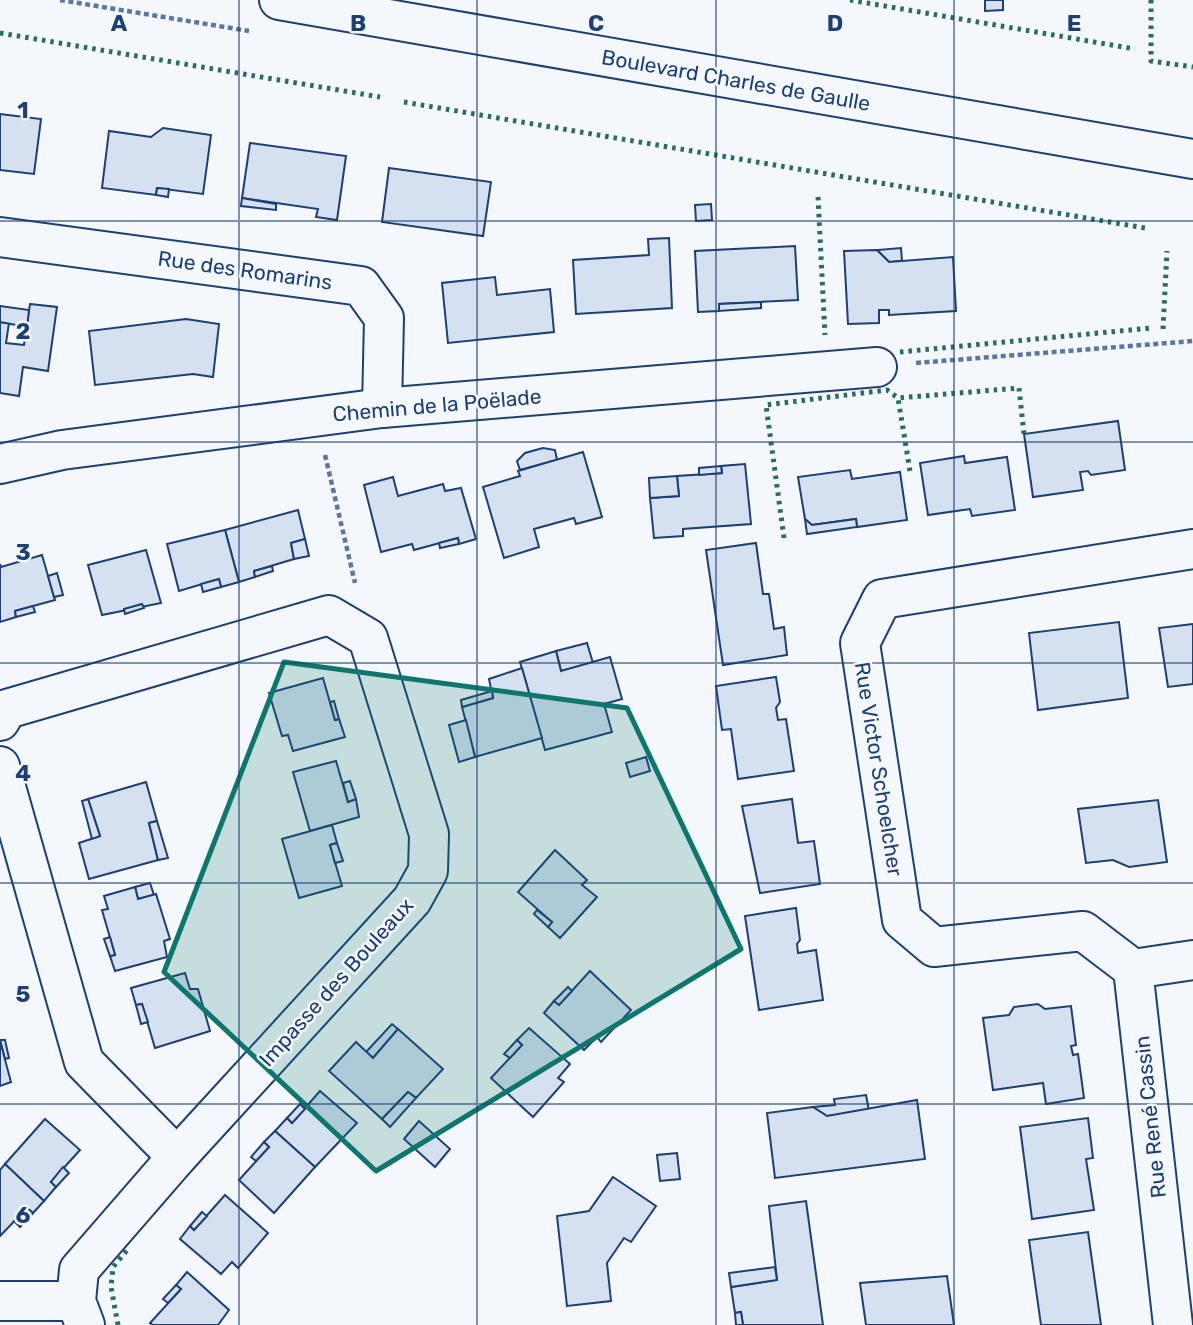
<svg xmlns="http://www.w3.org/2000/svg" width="1193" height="1325" font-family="Rubik,sans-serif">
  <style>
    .building { fill: #d5e0f0; stroke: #1d3f73; stroke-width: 2 }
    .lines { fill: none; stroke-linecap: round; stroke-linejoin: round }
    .street-casing { stroke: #1d3f73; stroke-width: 42 }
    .path { stroke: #5e769c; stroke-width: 4.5; stroke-dasharray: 5 3.5; stroke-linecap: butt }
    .street { stroke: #f4f7fb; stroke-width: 38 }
    .hedge { stroke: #2c6c60; stroke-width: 5; stroke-dasharray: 3.5 5; stroke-linecap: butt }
    .marked { fill: #0f766e; fill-opacity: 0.2; stroke: #0f766e; stroke-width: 5; stroke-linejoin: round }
    .grid { fill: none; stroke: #1d3f73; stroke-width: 2; stroke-opacity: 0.55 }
    .labels { text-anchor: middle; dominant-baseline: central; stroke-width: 5; stroke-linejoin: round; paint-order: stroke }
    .street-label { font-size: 21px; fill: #1d3f73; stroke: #f4f7fb }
    .grid-label { font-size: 23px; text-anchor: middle; font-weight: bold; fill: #1d3f73; stroke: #f4f7fb; stroke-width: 5; stroke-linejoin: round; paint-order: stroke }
  </style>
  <rect width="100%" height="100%" fill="#f4f7fb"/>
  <g class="building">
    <path d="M985 0H1003V10L985 11Z"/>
    <path d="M0 114 41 119 34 174 0 170Z"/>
    <path d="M163 128 211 135 203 194 157 188 156 195 102 188 109 131 151 137Z"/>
    <path d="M250 143 346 156 337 220 316 217 318 209 242 198Z"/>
    <path d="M389 168 491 182 483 236 382 222Z"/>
    <path d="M157 188 169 189 168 197 156 195Z"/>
    <path d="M242 198 276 204V210L241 206Z"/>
    <path d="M711 204 712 220 696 221 695 205Z"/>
    <path d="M669 238 672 308 576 314 573 260 649 255 648 239Z"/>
    <path d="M795 246 798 300 719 304V311L698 312 695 251Z"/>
    <path d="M901 248 902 261 889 262 877 250Z"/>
    <path d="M877 250 889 262 953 257 956 311 889 315V310H879V323L848 324 844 251Z"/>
    <path d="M495 277 497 295 550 289 554 332 448 343 442 283Z"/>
    <path d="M761 302V308L719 311V304Z"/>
    <path d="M30 304 57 307 48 371 23 367 19 396 0 393V322L9 323 6 343 24 345Z"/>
    <path d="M0 306 29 310 27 327 0 322Z"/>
    <path d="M186 319 219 324 213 377 193 374 95 385 89 331Z"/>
    <path d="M1118 421 1125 470 1091 475 1088 471 1080 472 1083 490 1033 497 1024 434Z"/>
    <path d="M543 448 555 450 557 460 520 470 517 461 525 453Z"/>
    <path d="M583 452 602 517 576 524 574 518 534 529 539 547 504 558 483 487 520 476 518 471Z"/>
    <path d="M964 456 965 463 1007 457 1015 510 972 516 970 509 928 515 920 463Z"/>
    <path d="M745 464 751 524 683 529V536L654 538 650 498 679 496 677 476 722 473 721 466Z"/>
    <path d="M721 466 722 473 699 475V468Z"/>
    <path d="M850 470 852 479 900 472 907 520 857 527 856 519 812 525 805 519 798 477Z"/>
    <path d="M677 476 679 496 650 498 649 478Z"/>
    <path d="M393 477 398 496 443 484 445 491 461 488 476 539 459 544 458 538 414 550 412 544 381 552 364 485Z"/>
    <path d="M298 510 305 539 291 543 294 559 254 571 255 577 239 582 225 530Z"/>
    <path d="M805 519 812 525 856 519 857 527 807 534Z"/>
    <path d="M225 530 239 582 221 587 219 579 179 591 167 544Z"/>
    <path d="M458 538 459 544 440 548 439 543Z"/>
    <path d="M305 539 309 556 294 559 291 543Z"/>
    <path d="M756 543 763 594H769L774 629 784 627 787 655 723 665 706 550Z"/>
    <path d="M146 550 161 603 102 615 88 565Z"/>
    <path d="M42 555 55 600 15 611 16 617 0 622V564L1 567Z"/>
    <path d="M272 566 273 571 255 577 254 571Z"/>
    <path d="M57 573 63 595 54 597 48 576Z"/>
    <path d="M219 579 221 587 203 592 201 584Z"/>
    <path d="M142 604 144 608 125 614 124 609Z"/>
    <path d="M33 606 35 612 16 617 15 611Z"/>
    <path d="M1119 622 1128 698 1038 710 1029 633Z"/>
    <path d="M1193 624V684L1168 687 1159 628Z"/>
    <path d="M587 643 593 663 561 671 556 651Z"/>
    <path d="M556 651 561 671 610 657 622 699 604 704 612 732 545 750 520 662Z"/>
    <path d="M522 668 542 738 475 757 462 707 493 698 489 679Z"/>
    <path d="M776 677 780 702 776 708 778 720 786 719 794 771 738 779 731 729 722 730 716 686Z"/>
    <path d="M323 678 335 720 339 719 345 737 293 751 288 735 282 736 269 693Z"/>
    <path d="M492 691 493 698 462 707 461 700Z"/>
    <path d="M334 701 339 719 335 720 330 702Z"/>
    <path d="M466 720 475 757 459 762 449 725Z"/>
    <path d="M646 757 650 771 630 777 626 763Z"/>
    <path d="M336 761 348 802 356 799 359 817 310 831 293 772Z"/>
    <path d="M350 781 356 799 348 802 343 783Z"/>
    <path d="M146 782 157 821 149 823 158 860 89 879 79 843 100 836 88 799Z"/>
    <path d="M88 799 100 836 92 839 82 801Z"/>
    <path d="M792 799 798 843 814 841 820 884 760 893 742 806Z"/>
    <path d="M1158 800 1167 862 1129 867 1113 860 1086 863 1078 809Z"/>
    <path d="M157 821 168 858 158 860 149 823Z"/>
    <path d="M332 825 337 843 330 845 342 886 299 898 282 839Z"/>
    <path d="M337 843 343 861 335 863 330 845Z"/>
    <path d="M555 850 587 880 582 885 597 897 560 938 548 927 552 922 518 892Z"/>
    <path d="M150 883 154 895 138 899 135 887Z"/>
    <path d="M135 887 138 899 156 894 170 939 164 941 167 957 115 971 110 956 115 955 102 910 108 909 104 896Z"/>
    <path d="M796 908 800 940 797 944 798 953 816 950 823 1000 759 1010 745 916Z"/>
    <path d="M537 910 552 922 548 927 534 914Z"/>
    <path d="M110 937 115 955 110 956 104 939Z"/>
    <path d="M590 971 631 1010 601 1042 597 1037 584 1050 544 1013 554 1001 559 1005Z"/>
    <path d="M185 973 190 989H198L210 1031 155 1048 142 1004 136 1005 131 988Z"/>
    <path d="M568 987 572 991 559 1005 554 1001Z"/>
    <path d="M142 1004 148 1022 141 1024 136 1005Z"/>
    <path d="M1038 1004 1045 1009 1071 1006 1076 1045 1071 1046 1073 1055 1078 1054 1084 1098 1046 1104 1043 1083 993 1090 983 1018 1009 1015 1014 1007Z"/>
    <path d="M392 1024 398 1029 373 1058 366 1052Z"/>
    <path d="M529 1028 570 1064 558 1078 564 1082 533 1117 491 1078 522 1045 517 1040Z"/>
    <path d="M398 1029 443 1069 416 1098 408 1092 382 1119 329 1071 356 1042 373 1058Z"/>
    <path d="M0 1040H5L9 1058 5 1059Z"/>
    <path d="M517 1040 522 1045 510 1058 504 1054Z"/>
    <path d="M0 1041 11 1082 0 1086Z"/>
    <path d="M320 1091 357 1123 315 1167 275 1131 287 1118 292 1123Z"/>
    <path d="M408 1092 416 1098 390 1127 382 1119Z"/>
    <path d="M866 1095 869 1111 827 1116 813 1107 835 1105 834 1099Z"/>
    <path d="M917 1100 925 1159 775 1178 767 1113 813 1107 827 1116Z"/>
    <path d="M300 1104 305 1109 292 1123 287 1118Z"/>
    <path d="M1088 1118 1093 1158 1086 1159 1094 1210 1032 1219 1020 1127Z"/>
    <path d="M45 1119 80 1150 51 1182 56 1187 44 1201 5 1164Z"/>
    <path d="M419 1121 450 1149 435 1167 404 1139Z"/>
    <path d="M275 1131 315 1167 274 1213 239 1180 269 1147 264 1142Z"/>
    <path d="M264 1142 269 1147 256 1161 251 1157Z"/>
    <path d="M677 1153 680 1179 660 1181 657 1155Z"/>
    <path d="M5 1164 44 1201 33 1213 27 1208 0 1236V1170Z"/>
    <path d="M63 1167 69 1173 56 1187 51 1182Z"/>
    <path d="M613 1177 656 1206 631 1242 624 1238 607 1263 611 1301 567 1306 557 1216 589 1211Z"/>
    <path d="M225 1195 268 1233 238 1268 232 1262 221 1274 180 1239 190 1226 194 1230Z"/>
    <path d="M806 1201 823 1325H743L741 1312 735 1313 731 1287 777 1280 769 1206Z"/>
    <path d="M27 1208 33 1213 20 1227 14 1221Z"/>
    <path d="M202 1212 207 1216 194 1230 190 1226Z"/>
    <path d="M1088 1232 1101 1325H1041L1029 1240Z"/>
    <path d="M775 1267 777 1280 731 1287 729 1273Z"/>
    <path d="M187 1272 229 1310 218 1325H153L150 1323 181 1289 176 1285Z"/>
    <path d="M947 1276 954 1325H866L860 1283Z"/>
    <path d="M176 1285 181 1289 168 1303 163 1299Z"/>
    <path d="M741 1312 743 1325H736L735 1313Z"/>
  </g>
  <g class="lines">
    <g class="street-casing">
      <g id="street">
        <path d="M279 0 1193 159"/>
        <path d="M0 237 361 286 384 318 382 408"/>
        <path d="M0 464 62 450 382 408 877 367"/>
        <path d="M0 721 7 709 329 615 368 638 429 834 428 871 412 900 177 1157 79 1270 76 1301 85 1325"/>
        <path d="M0 766 84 1062 177 1157"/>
        <path d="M1133 969 1083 931 934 947 902 920 860 643 882 599 1193 549"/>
        <path d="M0 1301H76"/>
        <path d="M1173 1325 1133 969 1193 960"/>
      </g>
    </g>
    <g class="path">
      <path d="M60 0 249 31"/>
      <path d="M916 363 1193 341"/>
      <path d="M325 455 355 583"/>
    </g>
    <use href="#street" class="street"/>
    <g class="hedge">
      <path d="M850 0 1135 49"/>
      <path d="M1151 0V61L1193 67"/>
      <path d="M0 33 380 97"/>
      <path d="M404 102 1145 228"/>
      <path d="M818 197 825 335"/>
      <path d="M1163 329 1167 251"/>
      <path d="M900 352 1151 328"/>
      <path d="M910 471 898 398 1019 388 1024 434"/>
      <path d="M784 538 766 405 887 390 898 398"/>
      <path d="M118 1325 111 1287 113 1267 128 1249"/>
    </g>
  </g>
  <path class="marked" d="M284 662 627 708 741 949 376 1171 164 972Z"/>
  <path class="grid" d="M239 0V1325M477 0V1325M716 0V1325M954 0V1325M0 221H1193M0 442H1193M0 663H1193M0 883H1193M0 1104H1193"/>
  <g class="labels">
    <g class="street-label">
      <text transform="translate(736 80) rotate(10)">Boulevard Charles de Gaulle</text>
      <text transform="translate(245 270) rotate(8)">Rue des Romarins</text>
      <text transform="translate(437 405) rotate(-5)">Chemin de la Poëlade</text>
      <text transform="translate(879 769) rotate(81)">Rue Victor Schoelcher</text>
      <text transform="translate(336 982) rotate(-48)">Impasse des Bouleaux</text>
      <text transform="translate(1150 1117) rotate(-96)">Rue René Cassin</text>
    </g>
  </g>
  <g class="grid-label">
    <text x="119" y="31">A</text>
    <text x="358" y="31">B</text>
    <text x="596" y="31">C</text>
    <text x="835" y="31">D</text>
    <text x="1074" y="31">E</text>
    <text x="23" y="118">1</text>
    <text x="23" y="339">2</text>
    <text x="23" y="560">3</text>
    <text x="23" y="781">4</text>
    <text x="23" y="1002">5</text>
    <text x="23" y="1223">6</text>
  </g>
</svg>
